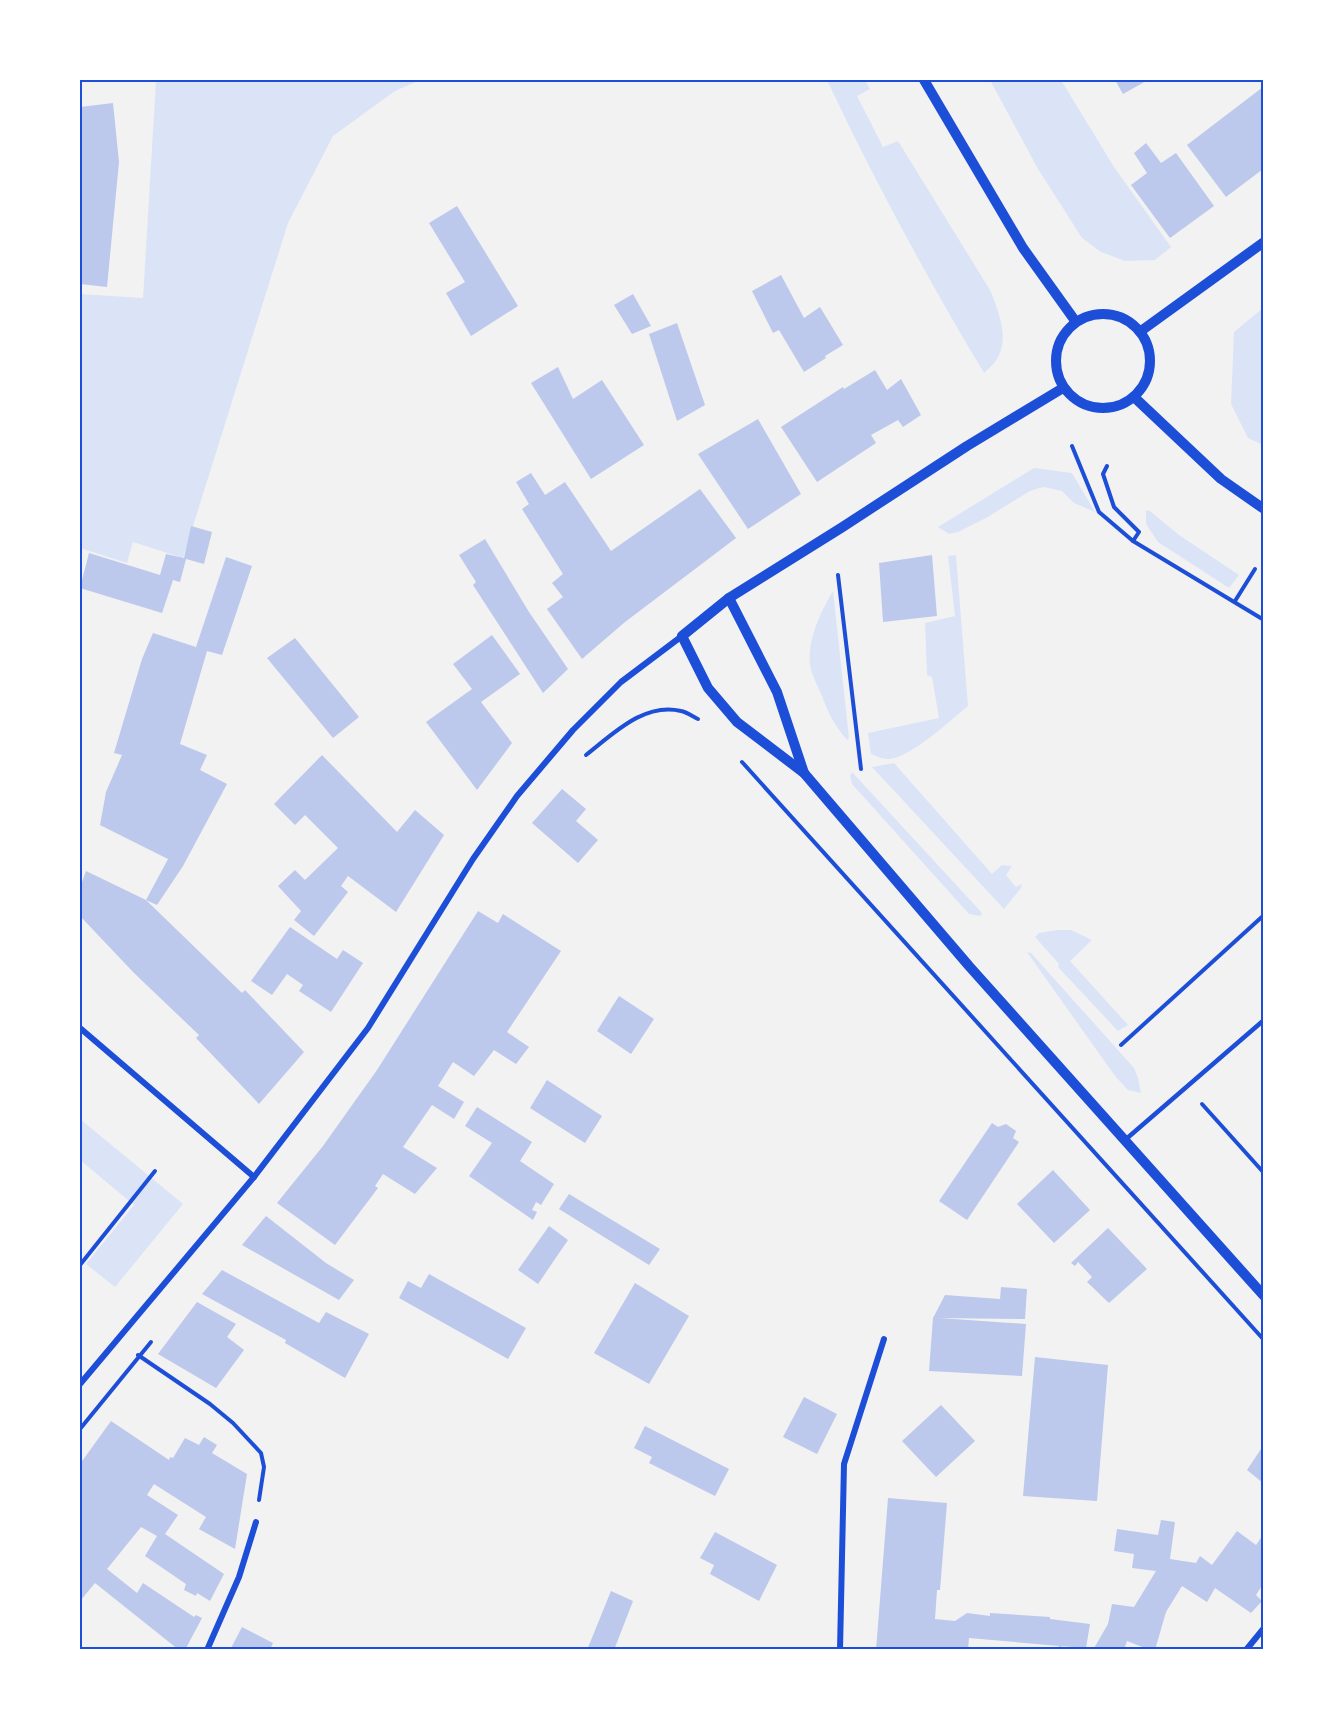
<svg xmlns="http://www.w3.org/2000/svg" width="1343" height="1729" font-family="'Golos Text',sans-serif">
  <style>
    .green { fill: #dbe4f7 }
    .building { fill: #bdc9ec }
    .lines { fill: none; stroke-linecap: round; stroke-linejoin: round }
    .path { stroke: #1d4ed8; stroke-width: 4 }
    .service { stroke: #1d4ed8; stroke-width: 4.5 }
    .minor { stroke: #1d4ed8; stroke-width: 6 }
    .tertiary { stroke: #1d4ed8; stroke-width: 10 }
    .neatline { fill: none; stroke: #1d4ed8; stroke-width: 2 }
  </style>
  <rect width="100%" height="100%" fill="#f2f2f2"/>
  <g class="green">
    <path d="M156 80H420L395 91 333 136 288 223 183 558 133 542 127 563 80 548V294L143 298Z"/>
    <path d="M827 80H865L870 89 857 96 883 147 898 141 990 290C998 310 1010 338 997 359 994 364 988 369 984 373 927 278 874 180 827 80Z"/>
    <path d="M990 80H1061L1114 167 1171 247 1155 260 1125 261 1101 252 1082 238 1038 169Z"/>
    <path d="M1263 308V445L1248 438 1231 404 1234 332Z"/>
    <path d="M1034 468 1072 473 1095 512 1074 503 1062 491 1043 487 1030 491 986 518 958 532 949 534 938 527Z"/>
    <path d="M1146 510 1150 511 1179 535 1239 575 1229 588 1158 542 1146 524Z"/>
    <path d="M956 555 968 706C951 720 910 758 889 759 883 759 877 757 871 754L868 733 939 718 932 677 927 675 925 623 955 616 948 556Z"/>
    <path d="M833 591 849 738 847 740C835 726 828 713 822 696 818 687 814 679 811 670 805 644 820 613 833 591Z"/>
    <path d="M894 763 992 874 1002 865 1012 866 1006 875 1016 887 1022 884 1021 888 1004 909 872 767Z"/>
    <path d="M852 772 982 913 980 916 969 914 852 784 850 776Z"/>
    <path d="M1057 930H1071L1092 940 1070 961 1128 1025 1118 1031 1058 967 1059 964 1035 937 1039 933Z"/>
    <path d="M1027 952 1031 953 1134 1068 1138 1078 1141 1093 1128 1090 1115 1076Z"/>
    <path d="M80 1119 183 1204 115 1287 86 1264 134 1205 80 1160Z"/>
  </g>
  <g class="building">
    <path d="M1115 80H1148L1123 94Z"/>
    <path d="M1263 87V169L1226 197 1187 145Z"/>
    <path d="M113 103 119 162 107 287 80 284 81 167 80 107Z"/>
    <path d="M1146 143 1161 163 1176 153 1214 206 1170 238 1131 185 1147 173 1134 153Z"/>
    <path d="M457 206 518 306 471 336 446 293 465 282 429 223Z"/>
    <path d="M781 275 804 318 820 307 843 345 825 356 826 358 804 372 779 330 773 333 752 291Z"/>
    <path d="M633 294 651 326 632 334 614 305Z"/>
    <path d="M677 323 705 405 677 421 649 334Z"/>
    <path d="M558 367 573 399 602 380 644 445 591 479 531 383Z"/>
    <path d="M875 370 887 390 901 379 921 415 903 427 898 420 871 435 876 443 817 482 781 427 843 387 844 389Z"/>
    <path d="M758 419 801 494 748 529 698 454Z"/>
    <path d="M531 473 545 495 565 482 611 551 700 489 736 538 625 622 582 659 547 609 563 597 552 583 563 574 522 509 529 504 516 482Z"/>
    <path d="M191 526 212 532 204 564 186 559 180 582 173 580 162 613 80 588 89 553 160 575 166 554 184 558Z"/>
    <path d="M485 539 529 612 568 669 543 693 473 585 476 582 459 555Z"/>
    <path d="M932 555 937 616 883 622 879 563Z"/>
    <path d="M226 557 252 566 222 655 207 651 180 744 207 755 200 770 227 784 183 866 157 905 146 900 168 859 100 825 106 792 122 755 114 753 142 659 153 633 196 647Z"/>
    <path d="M492 635 520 674 481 702 512 743 477 790 426 722 472 689 453 664Z"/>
    <path d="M295 638 359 717 333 738 267 658Z"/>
    <path d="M322 755 397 832 415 810 444 835 396 912 348 876 341 886 348 892 314 936 294 920 301 911 278 886 295 870 305 880 338 848 305 815 295 825 274 804Z"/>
    <path d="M562 789 586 809 576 821 598 840 578 863 532 823Z"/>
    <path d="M86 871 146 900 242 993 245 990 304 1052 259 1104 196 1038 199 1035 134 973 80 916V888Z"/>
    <path d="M478 911 498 923 503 914 561 951 507 1032 529 1047 516 1064 494 1050 474 1076 453 1062 438 1086 464 1102 454 1119 432 1105 403 1147 437 1168 415 1194 383 1174 375 1186 378 1188 335 1245 277 1203 323 1146 377 1070Z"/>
    <path d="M290 927 337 959 343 950 363 963 331 1012 299 991 303 985 287 974 272 995 251 981Z"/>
    <path d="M619 996 654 1019 631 1054 597 1031Z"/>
    <path d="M547 1080 602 1116 585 1143 530 1108Z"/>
    <path d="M477 1107 532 1142 520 1161 554 1184 541 1205 536 1202 532 1210 537 1212 533 1220 469 1176 492 1143 465 1126Z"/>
    <path d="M992 1123 998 1127 1006 1124 1016 1131 1013 1138 1019 1142 967 1220 939 1201Z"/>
    <path d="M1053 1170 1090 1210 1054 1243 1017 1204Z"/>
    <path d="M569 1194 660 1249 649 1265 559 1209Z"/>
    <path d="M266 1216 326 1263 354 1280 339 1300 242 1245Z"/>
    <path d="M549 1226 568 1240 538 1284 518 1270Z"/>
    <path d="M1108 1228 1147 1269 1109 1303 1087 1282 1092 1277 1078 1262 1075 1266 1071 1263Z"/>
    <path d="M222 1270 319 1323 326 1312 369 1334 345 1378 285 1343 286 1340 202 1294Z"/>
    <path d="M429 1274 526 1328 508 1359 399 1298 408 1281 421 1288Z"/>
    <path d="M635 1283 689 1316 649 1384 594 1353Z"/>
    <path d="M1001 1287 1027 1289 1025 1319 939 1318 1026 1324 1022 1376 929 1371 933 1318 945 1295 1000 1299Z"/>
    <path d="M197 1302 236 1324 227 1337 244 1350 216 1388 158 1354Z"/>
    <path d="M1035 1357 1108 1365 1097 1501 1023 1496Z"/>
    <path d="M804 1397 837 1414 817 1454 783 1437Z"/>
    <path d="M941 1405 975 1441 936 1477 902 1441Z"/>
    <path d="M111 1421 169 1460 170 1457 173 1458 185 1438 199 1445 204 1437 217 1445 212 1453 247 1474 235 1549 199 1529 206 1517 154 1484 147 1495 178 1515 165 1534 224 1574 210 1601 197 1593 196 1596 184 1590 186 1584 145 1556 157 1536 141 1527 107 1569 137 1593 143 1583 194 1617 196 1615 202 1618 185 1650H179L95 1583 80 1601V1464Z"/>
    <path d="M645 1426 729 1469 715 1496 649 1463 652 1457 634 1448Z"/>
    <path d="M1263 1446V1483L1247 1470Z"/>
    <path d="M888 1498 947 1503 940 1590H937L935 1619 955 1621 967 1613 990 1616V1613L1050 1617V1619L1090 1624 1086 1648 1060 1646 1072 1650H1057L1059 1646 969 1638 968 1650H876Z"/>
    <path d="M1161 1520 1175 1522 1170 1559 1196 1563 1200 1556 1212 1565 1237 1531 1256 1545 1263 1535V1584L1256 1595 1262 1601 1251 1613 1215 1588 1207 1602 1182 1586 1166 1612 1155 1650H1150L1127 1641 1124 1650H1093L1108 1624 1112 1604 1134 1607 1156 1571 1132 1568 1134 1554 1114 1551 1117 1529 1158 1535Z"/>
    <path d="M715 1532 777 1565 759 1601 710 1574 714 1565 700 1558Z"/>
    <path d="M611 1591 633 1601 614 1650H587Z"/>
    <path d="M242 1627 273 1643 270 1650H230Z"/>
  </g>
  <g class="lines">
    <g class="path">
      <path d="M1072 446 1099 512 1133 541 1264 620"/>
      <path d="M1107 466 1103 474 1114 507 1139 532 1133 541"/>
      <path d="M838 575 861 769"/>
      <path d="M1235 601 1255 569"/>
      <path d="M586 755C613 734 644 702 681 711 687 712 693 717 698 719"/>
      <path d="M742 762 1264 1340"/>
      <path d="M1121 1045 1264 915"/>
      <path d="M1202 1104 1264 1173"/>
      <path d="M80 1265 155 1171"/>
      <path d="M138 1355 210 1404 233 1423 261 1453 264 1467 259 1500"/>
      <path d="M80 1429 151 1342"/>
    </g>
    <path class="service" d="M1125 1140 1264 1020"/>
    <g class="minor">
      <path d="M80 1028 254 1177"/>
      <path d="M80 1384 254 1177 368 1028 473 859 517 796 573 730 621 682 682 636"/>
      <path d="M207 1650 239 1577 256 1522"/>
      <path d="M840 1650 844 1464 884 1339"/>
      <path d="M1246 1650 1264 1628"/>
    </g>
    <g class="tertiary">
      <path d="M924 80 1023 248 1076 322"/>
      <circle cx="1103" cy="361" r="47"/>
      <path d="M1141 331 1264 242"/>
      <path d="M1063 388 967 446 841 528 729 598 682 636 708 688 737 722 804 773 969 966 1264 1296"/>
      <path d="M1134 397 1221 479 1264 509"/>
      <path d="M729 598 777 692 804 773"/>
    </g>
  </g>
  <rect width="1343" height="1729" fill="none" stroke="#ffffff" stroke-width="162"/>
  <rect x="81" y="81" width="1181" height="1567" class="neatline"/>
</svg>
